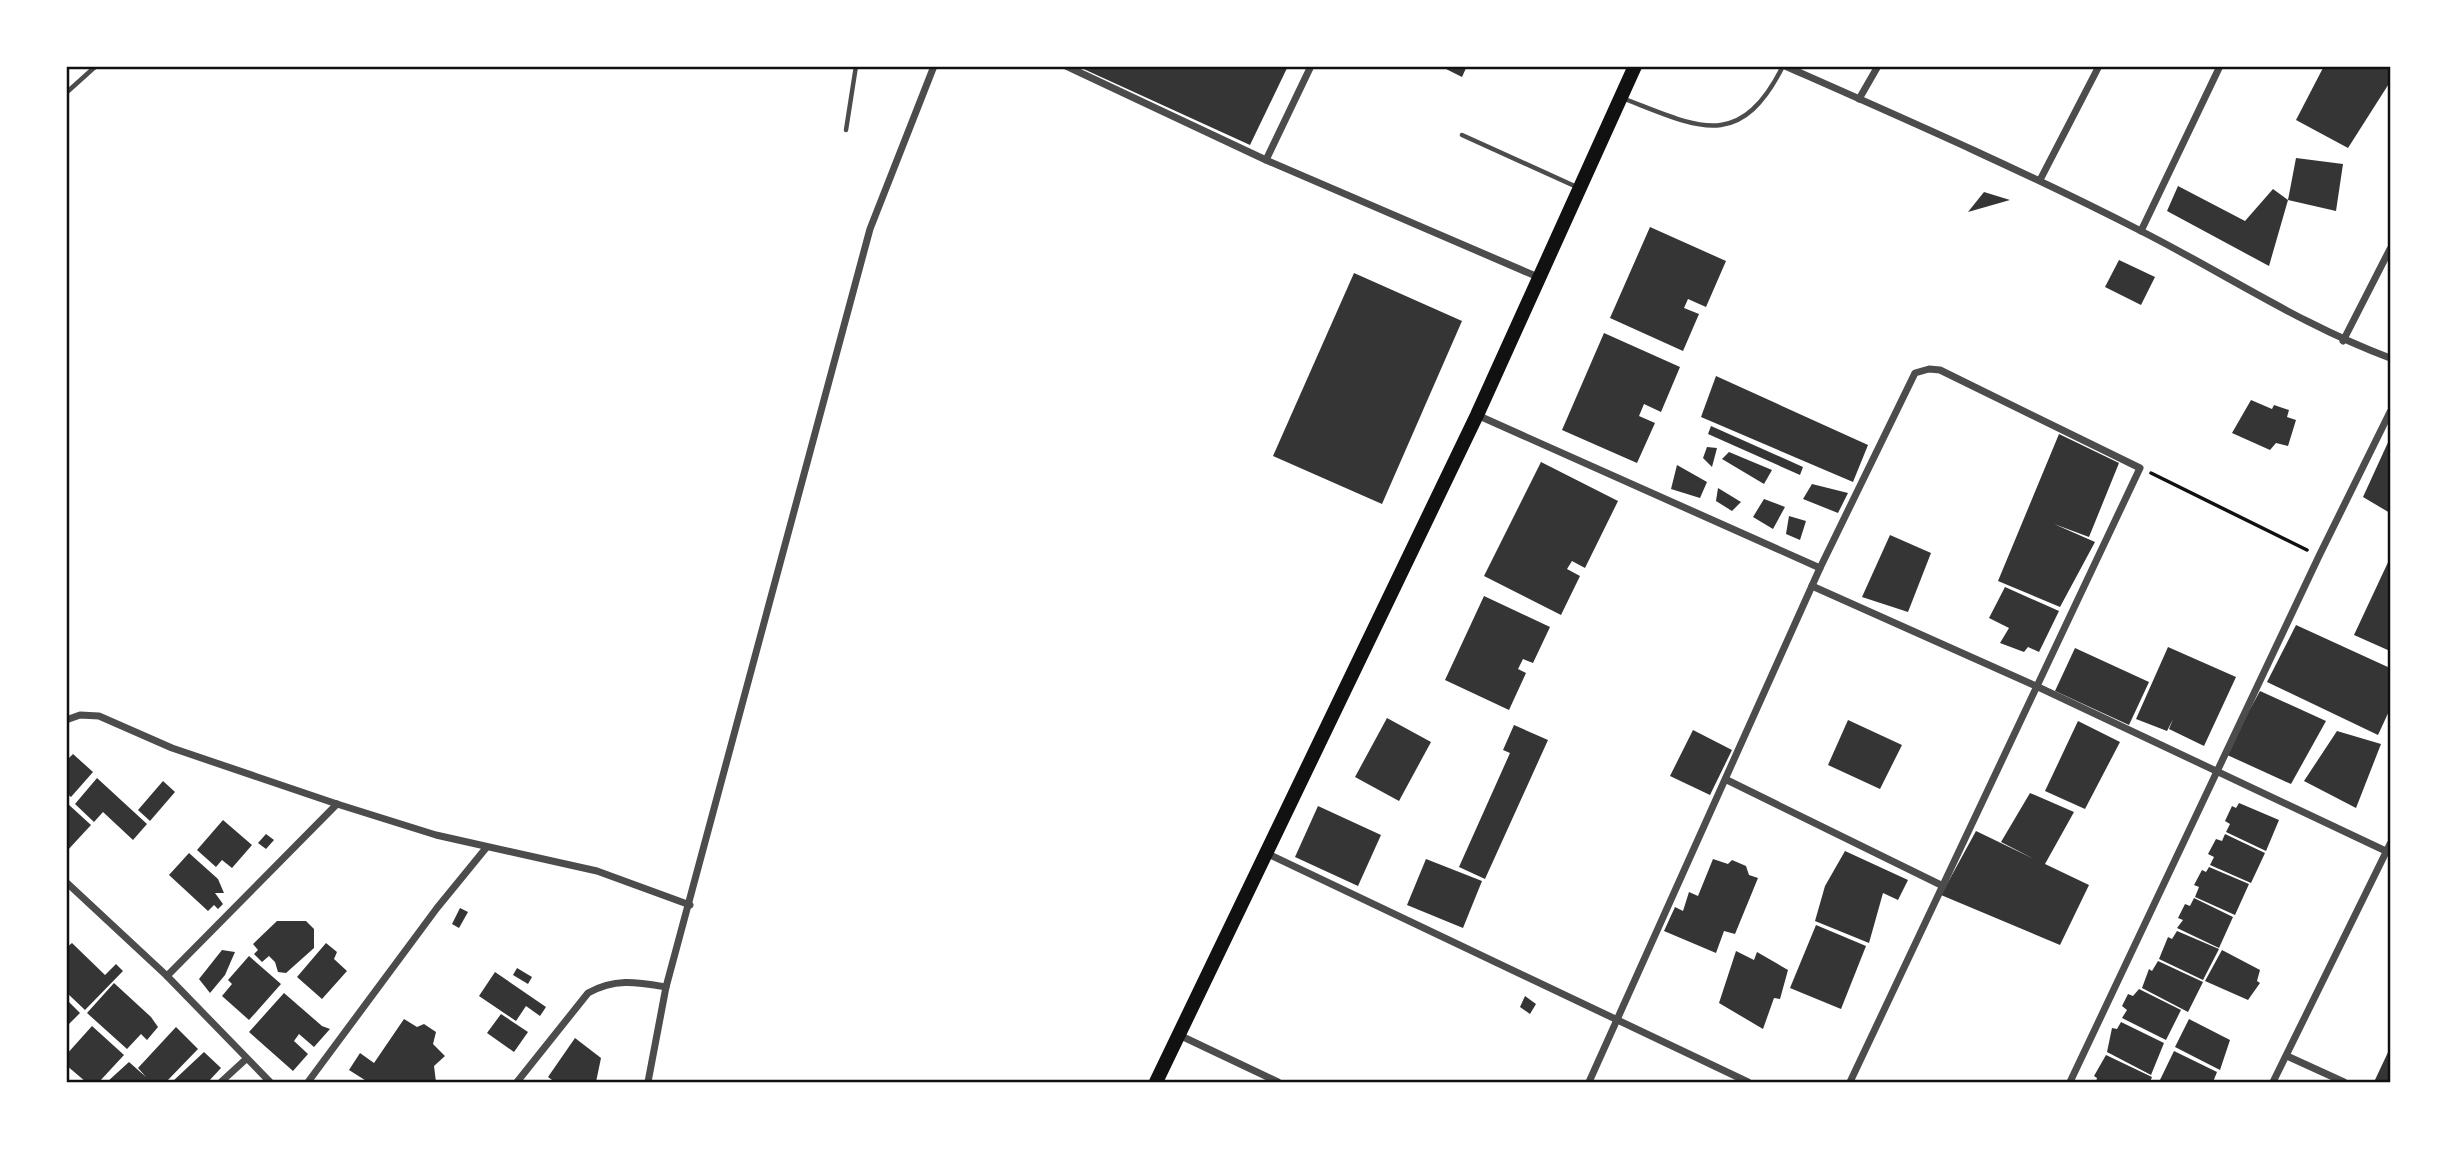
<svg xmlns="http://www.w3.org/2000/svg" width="2457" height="1149" font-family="Lato,sans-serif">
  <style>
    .building { fill: #353535 }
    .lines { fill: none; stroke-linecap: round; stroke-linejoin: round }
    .path { stroke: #111; stroke-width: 3.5 }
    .service { stroke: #4c4c4c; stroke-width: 4.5 }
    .minor { stroke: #4c4c4c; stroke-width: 7 }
    .secondary { stroke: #111; stroke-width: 14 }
    .neatline { fill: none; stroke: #111; stroke-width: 2.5 }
  </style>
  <rect width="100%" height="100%" fill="#fff"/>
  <g class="building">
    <path d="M1077 66H1288L1250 145Z"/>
    <path d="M1440 66H1467L1462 77Z"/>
    <path d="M2324 66H2390V82L2348 148 2296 120Z"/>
    <path d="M2296 158 2343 164 2336 211 2288 200 2269 266 2167 211 2178 186 2245 221 2273 189 2288 200Z"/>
    <path d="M1984 192 2010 200 1968 212Z"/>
    <path d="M1650 227 1726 261 1706 307 1688 299 1684 308 1699 314 1683 351 1610 318Z"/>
    <path d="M2119 260 2155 277 2141 305 2105 287Z"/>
    <path d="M1354 273 1462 321 1382 504 1273 456Z"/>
    <path d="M1604 333 1680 367 1661 412 1644 404 1639 416 1655 423 1637 463 1562 430Z"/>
    <path d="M1716 376 1868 445 1853 482 1701 417Z"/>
    <path d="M2251 400 2272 409 2274 405 2289 410 2287 417 2296 420 2288 446 2276 443 2270 450 2232 433Z"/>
    <path d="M1711 426 1803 467 1800 475 1708 434Z"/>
    <path d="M2059 434 2119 463 2089 537 2054 524 2095 542 2060 607 1998 581Z"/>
    <path d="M2390 438V513L2363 497Z"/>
    <path d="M1707 447 1717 448 1712 467 1703 458Z"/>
    <path d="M1729 452 1772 470 1764 484 1722 459Z"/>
    <path d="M1541 462 1618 501 1585 568 1572 561 1567 569 1580 576 1561 615 1484 576Z"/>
    <path d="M1677 465 1707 482 1700 498 1671 489Z"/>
    <path d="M1812 484 1848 493 1838 513 1803 499Z"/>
    <path d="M1718 488 1741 502 1732 511 1716 501Z"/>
    <path d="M1764 499 1785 507 1773 529 1753 517Z"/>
    <path d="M1789 516 1806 521 1800 540 1786 534Z"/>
    <path d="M1890 535 1931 553 1908 612 1862 597Z"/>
    <path d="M2390 558V651L2354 635Z"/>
    <path d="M2005 587 2059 611 2039 652 2028 647 2024 652 2000 643 2009 628 1989 618Z"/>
    <path d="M1484 596 1550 627 1533 663 1523 659 1518 669 1526 673 1509 710 1445 680Z"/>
    <path d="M2296 625 2390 668V709L2378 735 2267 682Z"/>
    <path d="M2168 647 2236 677 2204 746 2169 729 2173 719 2167 731 2136 719Z"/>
    <path d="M2075 648 2149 682 2129 725 2055 691Z"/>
    <path d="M2260 691 2326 721 2291 784 2225 754Z"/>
    <path d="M1387 718 1431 742 1399 801 1355 777Z"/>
    <path d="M1848 720 1902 745 1880 789 1828 765Z"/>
    <path d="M2078 721 2120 742 2085 809 2045 791Z"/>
    <path d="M1514 725 1548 740 1485 879 1459 867 1510 753 1503 750Z"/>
    <path d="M1693 730 1732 750 1710 795 1670 776Z"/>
    <path d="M2337 731 2381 744 2356 808 2304 781Z"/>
    <path d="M73 754 93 772 71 797 66 793V761Z"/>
    <path d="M97 778 147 824 133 840 103 812 94 822 75 804Z"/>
    <path d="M163 781 175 792 150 821 138 810Z"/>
    <path d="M2030 793 2074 812 2045 864 2089 885 2060 945 1941 895 1976 831 2038 861 2001 842Z"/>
    <path d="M2239 803 2279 820 2266 851 2226 832 2230 824 2225 821 2232 806 2236 808Z"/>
    <path d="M68 804 91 825 66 852V806Z"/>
    <path d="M1318 806 1381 835 1358 886 1295 857Z"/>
    <path d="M223 820 252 845 232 868 222 860 216 867 197 850Z"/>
    <path d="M266 834 274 840 266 849 258 843Z"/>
    <path d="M2225 834 2265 853 2251 883 2210 865 2214 857 2208 854 2216 839 2222 841Z"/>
    <path d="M1845 851 1908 880 1898 900 1883 893 1869 943 1815 921 1825 886Z"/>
    <path d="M189 853 218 879 224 893H215L223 904 218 909 214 905 208 911 169 875Z"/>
    <path d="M1426 859 1482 881 1463 928 1407 905Z"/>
    <path d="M1713 859 1728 864 1732 860 1746 866 1749 875 1758 878 1735 934 1724 931 1716 953 1664 931 1675 907 1683 911 1689 892 1698 896Z"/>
    <path d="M2209 867 2249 884 2235 915 2195 897 2199 887 2194 885 2202 870 2206 872Z"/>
    <path d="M2194 898 2233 917 2219 948 2177 928 2183 920 2178 918 2185 904 2190 906Z"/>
    <path d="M460 908 468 912 459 928 452 924Z"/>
    <path d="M277 921H306L314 929V948L286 973 278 972 275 962 269 956 262 962 254 954 258 950 253 944Z"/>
    <path d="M1816 925 1866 946 1841 1009 1790 988Z"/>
    <path d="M2177 931 2219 949 2203 980 2159 959 2168 937 2172 939Z"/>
    <path d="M72 943 105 975 116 964 123 971 85 1010 66 992V948Z"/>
    <path d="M326 943 337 952 334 959 347 971 322 999 297 977Z"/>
    <path d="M222 950 235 952 225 975 210 993 199 979Z"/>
    <path d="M2222 950 2260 970 2257 981 2260 983 2248 1000 2205 981Z"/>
    <path d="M1736 951 1754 960 1757 952 1788 970 1780 999 1774 998 1763 1029 1719 1003Z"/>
    <path d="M249 956 281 984 249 1020 222 996 232 984 228 980Z"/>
    <path d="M2158 961 2203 982 2188 1012 2142 988 2149 969 2152 971Z"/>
    <path d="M517 968 532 977 528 984 513 975Z"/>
    <path d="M495 972 546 1007 540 1016 526 1006 516 1021 479 996Z"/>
    <path d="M114 983 151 1017 158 1027 147 1040 141 1034 127 1049 87 1013Z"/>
    <path d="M2139 989 2181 1010 2166 1040 2122 1018 2127 1010 2122 1006 2128 994 2133 996Z"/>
    <path d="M284 993 322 1026 330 1029 314 1047 299 1034 294 1041 308 1054 293 1071 249 1032Z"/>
    <path d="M1525 996 1536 1004 1530 1014 1520 1007Z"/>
    <path d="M66 999 80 1013 66 1027Z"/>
    <path d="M501 1014 528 1032 514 1052 487 1033Z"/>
    <path d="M404 1019 417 1027 424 1024 436 1032 433 1044 445 1056 434 1066 436 1082H368L349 1070 360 1053 374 1063Z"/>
    <path d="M2189 1019 2230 1040 2220 1070 2175 1047Z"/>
    <path d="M2121 1022 2164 1043 2151 1075 2107 1052 2112 1028 2117 1029Z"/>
    <path d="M92 1026 124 1055 99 1082H86L66 1065V1055Z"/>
    <path d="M176 1027 198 1049 166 1082H107L129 1062 146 1077 138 1068Z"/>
    <path d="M575 1038 601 1058 596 1082H555L548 1077Z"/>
    <path d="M2390 1048V1082H2374Z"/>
    <path d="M2174 1051 2217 1072 2213 1082H2159Z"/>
    <path d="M204 1052 221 1068 208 1082H172Z"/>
    <path d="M2106 1055 2152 1077 2150 1082H2096L2097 1078 2094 1076Z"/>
  </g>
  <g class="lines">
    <path class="path" d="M2151 473 2307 550"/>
    <g class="service">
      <path d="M66 93 96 66"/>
      <path d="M1622 98C1696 126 1739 154 1783 66"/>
      <path d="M846 130 856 66"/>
      <path d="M1462 135 1579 188"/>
    </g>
    <g class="minor">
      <path d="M1066 66 1266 160 1538 277"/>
      <path d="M1785 66C1905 119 2024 171 2141 231 2224 273 2303 326 2390 358"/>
      <path d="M1859 99 1878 66"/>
      <path d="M1266 160 1311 66"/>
      <path d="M2040 180 2099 66"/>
      <path d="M2141 231 2220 66"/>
      <path d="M2343 341 2390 249"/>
      <path d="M1477 415 1820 568"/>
      <path d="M1812 586 2036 686 2390 853"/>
      <path d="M66 720 80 715 99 716 172 748 337 804 436 835 597 871 690 905"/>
      <path d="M1727 780 1943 886"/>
      <path d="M1266 853 1748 1082"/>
      <path d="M66 882 167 976 270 1082"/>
      <path d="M167 976 337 804"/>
      <path d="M1179 1035 1278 1082"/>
      <path d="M2287 1056 2344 1082"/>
      <path d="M221 1082 245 1060"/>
      <path d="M308 1082 437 908 486 848"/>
      <path d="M517 1082 588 993C615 978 636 982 666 987"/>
      <path d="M648 1082 666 987 870 229 934 66"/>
      <path d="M1589 1082 1820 568 1915 373 1929 369 1940 370 2140 468 1850 1082"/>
      <path d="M2070 1082 2319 556 2390 412"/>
      <path d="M2273 1082 2390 844"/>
    </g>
    <path class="secondary" d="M1156 1082 1477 415 1635 66"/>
  </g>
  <rect width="2457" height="1149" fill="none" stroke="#ffffff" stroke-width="136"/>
  <rect x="68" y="68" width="2321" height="1013" class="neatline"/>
</svg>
